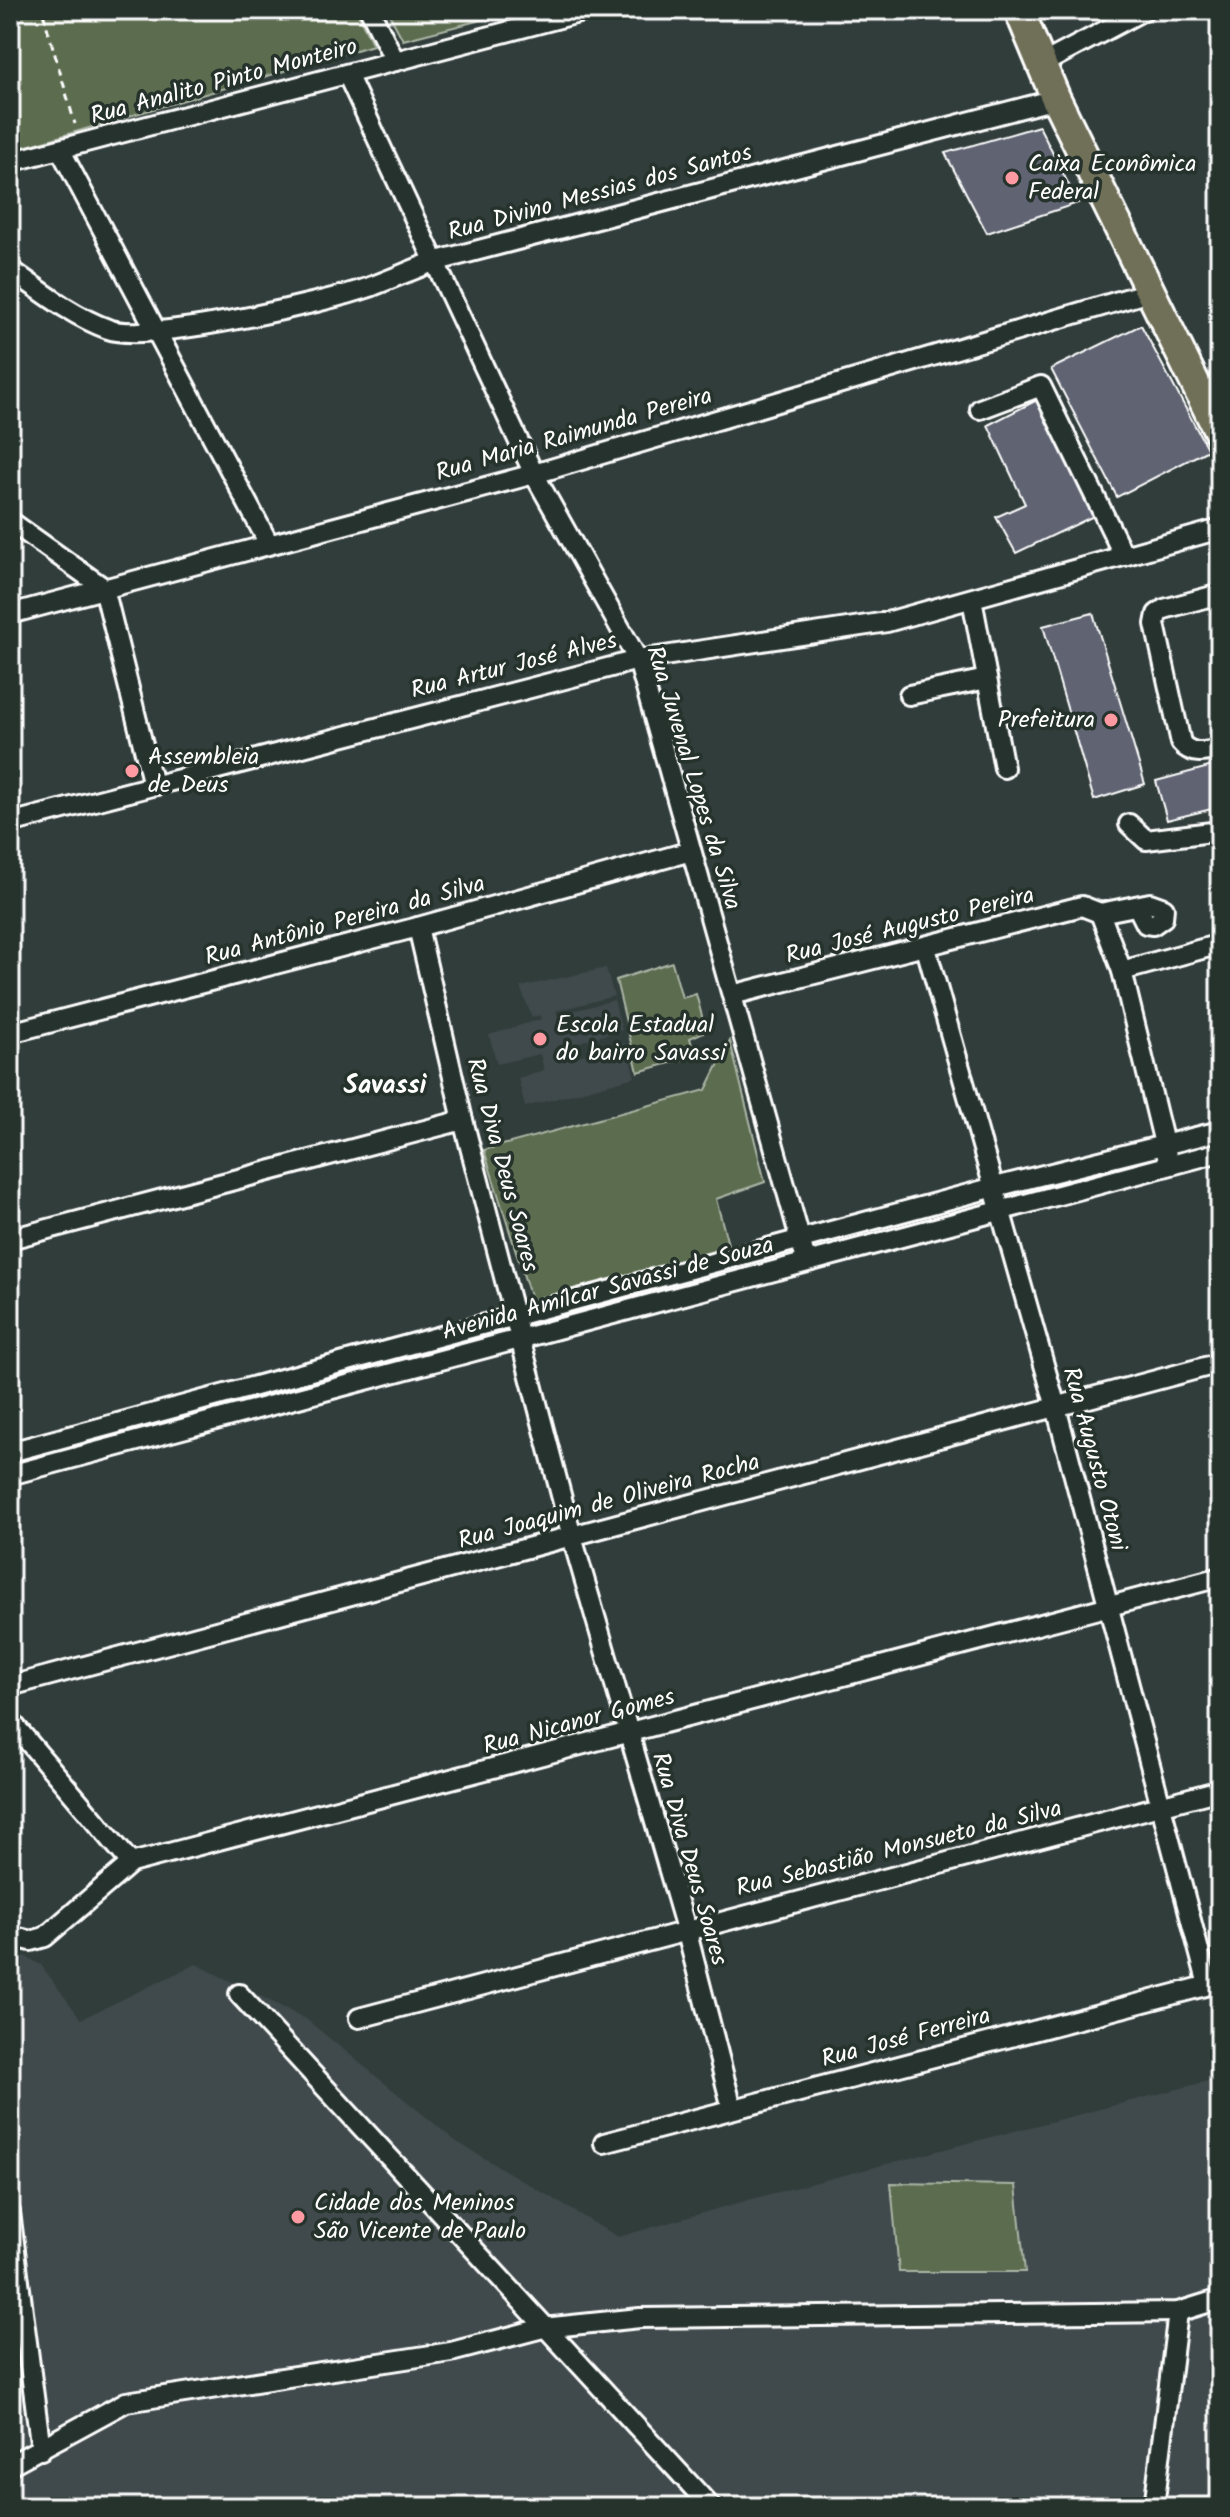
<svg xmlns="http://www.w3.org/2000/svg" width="1230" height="2517" font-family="Kalam,sans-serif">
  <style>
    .built { fill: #3f494c }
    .green { fill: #5b6c4f; stroke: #adb6a7; stroke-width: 2 }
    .building { fill: #5f6472; stroke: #fff; stroke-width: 2 }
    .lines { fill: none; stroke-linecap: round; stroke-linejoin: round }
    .minor-casing { stroke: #fff; stroke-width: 24 }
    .highway-casing { stroke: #fff; stroke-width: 34 }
    .path { stroke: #fff; stroke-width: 3; stroke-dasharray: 8 6; stroke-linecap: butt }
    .minor { stroke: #26332d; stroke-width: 18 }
    .highway { stroke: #706f59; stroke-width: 28 }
    .poi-dot { fill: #ff9aa2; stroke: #26332d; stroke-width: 3 }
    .labels { text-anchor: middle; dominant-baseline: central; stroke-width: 7; stroke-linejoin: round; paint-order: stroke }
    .street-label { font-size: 24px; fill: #fff; stroke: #26332d }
    .poi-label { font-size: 24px; fill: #fff; stroke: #26332d; text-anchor: start }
    .neighbourhood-label { font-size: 26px; font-weight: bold; fill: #fff; stroke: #26332d }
  </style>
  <rect width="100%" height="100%" fill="#313d3b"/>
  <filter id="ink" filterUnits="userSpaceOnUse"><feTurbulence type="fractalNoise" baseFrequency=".0125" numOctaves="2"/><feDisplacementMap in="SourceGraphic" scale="16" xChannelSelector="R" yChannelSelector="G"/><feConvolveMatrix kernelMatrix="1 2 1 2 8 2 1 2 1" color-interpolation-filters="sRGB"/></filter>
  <g filter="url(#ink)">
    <g class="built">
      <path d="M606 968 614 996 556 1011 558 1015 614 1000 622 1030 566 1046 568 1059 625 1043 635 1077 525 1107 518 1078 544 1070 540 1054 497 1064 489 1035 541 1019V1015L532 1017 520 987Z"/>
      <path d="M10 1948 41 1965 81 2019 196 1964 306 2019 457 2142 618 2237 759 2197 1220 2078V2507H10Z"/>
    </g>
    <g class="green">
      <path d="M10 10H356L373 45 10 151Z"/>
      <path d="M387 10H520L403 40Z"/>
      <path d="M672 962 682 998 696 994 706 1031 690 1038 695 1056 638 1072 616 980Z"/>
      <path d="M730 1041 765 1182 716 1199 730 1252 532 1302 484 1150 706 1090Z"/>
      <path d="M891 2183 1016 2185 1025 2272H899Z"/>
    </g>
    <g class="building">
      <path d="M1039 126 1078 203 987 233 945 153Z"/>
      <path d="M1141 325 1208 450 1117 497 1051 369Z"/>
      <path d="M1037 400 1098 514 1016 553 996 517 1025 504 988 425Z"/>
      <path d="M1093 613 1145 784 1094 800 1043 626Z"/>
      <path d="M1220 764V807L1167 820 1156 781Z"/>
    </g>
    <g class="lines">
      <g class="minor-casing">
        <g id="minor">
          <path d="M370 10 395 61"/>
          <path d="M1042 64 1144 10"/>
          <path d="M347 74 534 474 638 660 806 1260"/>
          <path d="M61 151 269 544"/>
          <path d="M10 162 590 10"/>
          <path d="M10 269C41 291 72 316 108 329 146 344 327 302 370 287 391 279 412 270 433 262L1056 99"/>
          <path d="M980 409 1041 386 1124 556"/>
          <path d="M10 521 104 588 153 785"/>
          <path d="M1220 594 1164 609 1157 614 1155 624 1181 743C1192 756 1205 752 1220 749"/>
          <path d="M972 599 1004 768"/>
          <path d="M10 614 534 474 1149 292"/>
          <path d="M909 695 987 679"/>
          <path d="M10 823 638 660 887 622 1220 529"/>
          <path d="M1129 824 1146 840 1220 831"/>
          <path d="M1100 913 1122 971 1167 1156"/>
          <path d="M1100 913 1150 903 1164 908 1163 918 1153 925 1146 924 1137 906"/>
          <path d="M418 927 463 1120 572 1537 686 1929 732 2108"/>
          <path d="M926 948 1056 1407 1208 1985"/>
          <path d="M1122 971 1220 944"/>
          <path d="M732 995 1082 906 1100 913"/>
          <path d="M10 1033 418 927 691 851"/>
          <path d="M10 1239 463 1120"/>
          <path d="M10 1452 991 1188 1220 1131"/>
          <path d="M10 1475 1220 1152"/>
          <path d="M10 1686 1220 1363"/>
          <path d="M10 1720 131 1863"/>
          <path d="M10 1936 31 1941 45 1937 131 1863 1220 1577"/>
          <path d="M239 1994 711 2507"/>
          <path d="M359 2018 1220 1790"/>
          <path d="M604 2143 1217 1983"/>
          <path d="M10 2212 41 2450"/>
          <path d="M10 2465 126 2402 451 2352 543 2328 640 2318 1178 2312 1220 2299"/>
          <path d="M1154 2507 1178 2312"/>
        </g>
      </g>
      <g class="highway-casing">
        <path id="highway" d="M1019 10 1056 99 1220 434"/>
      </g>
      <g class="path">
        <path d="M43 13 75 124"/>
        <path d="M10 16 52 10"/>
      </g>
      <use href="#minor" class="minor"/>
      <use href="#highway" class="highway"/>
    </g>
  </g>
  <g class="poi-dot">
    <circle cx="1012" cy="178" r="8"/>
    <circle cx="1111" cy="720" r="8"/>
    <circle cx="132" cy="771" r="8"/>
    <circle cx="540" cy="1039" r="8"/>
    <circle cx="298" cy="2217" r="8"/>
  </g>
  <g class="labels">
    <g class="street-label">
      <text transform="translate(224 82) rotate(-15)">Rua Analito Pinto Monteiro</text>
      <text transform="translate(600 193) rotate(-15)">Rua Divino Messias dos Santos</text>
      <text transform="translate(574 435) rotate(-16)">Rua Maria Raimunda Pereira</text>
      <text transform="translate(514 666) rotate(-14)">Rua Artur José Alves</text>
      <text transform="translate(693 778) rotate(73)">Rua Juvenal Lopes da Silva</text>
      <text transform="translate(345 921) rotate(-15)">Rua Antônio Pereira da Silva</text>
      <text transform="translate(910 926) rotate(-14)">Rua José Augusto Pereira</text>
      <text transform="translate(502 1165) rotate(75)">Rua Diva Deus Soares</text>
      <text transform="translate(608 1289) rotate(-15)">Avenida Amílcar Savassi de Souza</text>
      <text transform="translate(1094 1459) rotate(75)">Rua Augusto Otoni</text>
      <text transform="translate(609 1502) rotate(-15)">Rua Joaquim de Oliveira Rocha</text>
      <text transform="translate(579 1722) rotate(-15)">Rua Nicanor Gomes</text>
      <text transform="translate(899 1849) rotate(-14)">Rua Sebastião Monsueto da Silva</text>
      <text transform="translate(689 1859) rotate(74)">Rua Diva Deus Soares</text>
      <text transform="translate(906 2038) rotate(-15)">Rua José Ferreira</text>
    </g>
    <g class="poi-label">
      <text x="1028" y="164">Caixa Econômica<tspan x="1028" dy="28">Federal</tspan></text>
      <text x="1095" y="720" text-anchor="end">Prefeitura</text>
      <text x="148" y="757">Assembleia<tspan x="148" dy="28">de Deus</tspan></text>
      <text x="556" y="1025">Escola Estadual<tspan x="556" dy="28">do bairro Savassi</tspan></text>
      <text x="314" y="2203">Cidade dos Meninos<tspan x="314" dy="28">São Vicente de Paulo</tspan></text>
    </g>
    <g class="neighbourhood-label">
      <text x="385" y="1086">Savassi</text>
    </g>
  </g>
  <rect width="1230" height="2517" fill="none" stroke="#26332d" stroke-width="40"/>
  <rect x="20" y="20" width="1190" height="2477" fill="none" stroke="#fff" stroke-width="3" filter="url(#ink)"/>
</svg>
